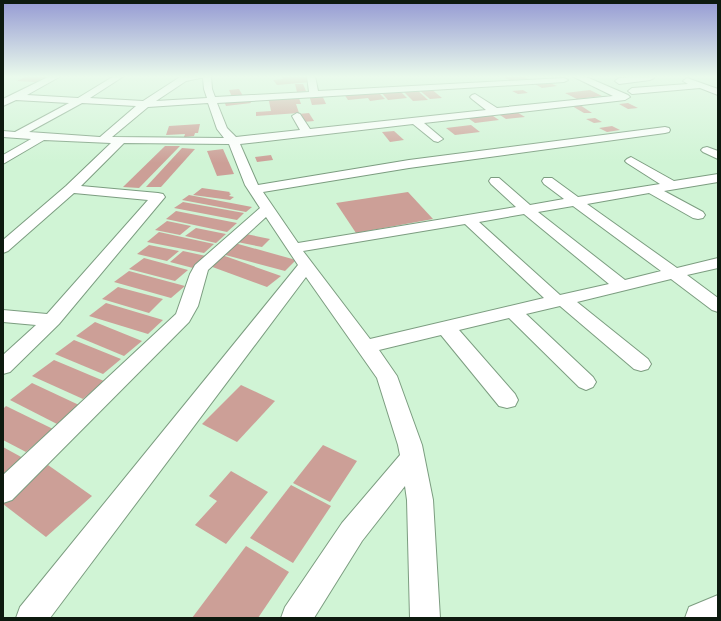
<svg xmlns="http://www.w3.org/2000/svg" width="721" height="621" font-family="Poppins,sans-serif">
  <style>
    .building { fill: #cc9f97 }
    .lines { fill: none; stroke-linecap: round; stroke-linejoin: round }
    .street-casing { stroke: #7c9d80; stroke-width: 2 }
    .street { fill: #fff; fill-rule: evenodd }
  </style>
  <rect width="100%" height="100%" fill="#d0f4d5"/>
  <g class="building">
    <path d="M27 76H47L36 82 17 81Z"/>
    <path d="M281 76H306L311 82 277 85 273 80 283 79Z"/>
    <path d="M501 76H510L516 79 512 76H522L528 79 509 80Z"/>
    <path d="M541 82 550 83 557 86 542 88 535 84Z"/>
    <path d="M295 84H303L306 91 297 92Z"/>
    <path d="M430 88 442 98 430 99 418 89Z"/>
    <path d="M239 89 243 96 232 97 229 90Z"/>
    <path d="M416 89 428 100 413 101 402 90Z"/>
    <path d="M399 90 407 98 388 100 380 91Z"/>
    <path d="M523 90 528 93 518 94 512 91Z"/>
    <path d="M590 90 602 96 577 99 565 93Z"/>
    <path d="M377 91 385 99 370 101 368 98 348 100 344 94Z"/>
    <path d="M309 95H322L326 104 312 105Z"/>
    <path d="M293 97 294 99 299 98 301 104H296L299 113 256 116V112L271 111 269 101H266L265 98Z"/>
    <path d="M248 98 251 103 226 106 224 101Z"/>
    <path d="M628 103 638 108 628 109 619 104Z"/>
    <path d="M580 105 592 113H584L572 106Z"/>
    <path d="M515 111 525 117 506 119 497 113Z"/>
    <path d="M309 113 314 121 303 122 298 114Z"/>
    <path d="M490 114 499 120 475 123 468 118Z"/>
    <path d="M595 118 602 122 594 123 586 119Z"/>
    <path d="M200 124 198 133H195L194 136 184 137 185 134 166 135 169 126Z"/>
    <path d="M471 125 480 132 455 135 446 128Z"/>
    <path d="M612 126 620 130 607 132 599 128Z"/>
    <path d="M394 131 404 140 390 142 382 132Z"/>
    <path d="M165 146H180L139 188 123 187Z"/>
    <path d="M182 148 195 149 161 187H146Z"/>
    <path d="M223 149 234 174 217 176 207 151Z"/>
    <path d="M271 155 273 160 257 162 255 157Z"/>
    <path d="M202 188 230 192 229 193 231 194 229 196 234 197 230 200 193 195Z"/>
    <path d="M408 192 433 219 356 233 336 203Z"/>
    <path d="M189 195 252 207 246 212 182 200Z"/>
    <path d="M183 202 244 213 237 220 174 208Z"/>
    <path d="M176 211 237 223 227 232 166 219Z"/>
    <path d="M167 221 191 226 180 235 155 230Z"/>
    <path d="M196 228 226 234 216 243 185 236Z"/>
    <path d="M159 232 214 244 204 253 147 242Z"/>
    <path d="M241 233 270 239 262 247 232 241Z"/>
    <path d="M231 242 296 260 285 271 218 253Z"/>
    <path d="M149 245 179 251 167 261 137 254Z"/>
    <path d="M183 251 206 256 193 268 170 262Z"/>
    <path d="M222 255 281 276 267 287 207 265Z"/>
    <path d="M144 258 188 270 175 281 129 269Z"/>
    <path d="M129 271 185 286 171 298 114 282Z"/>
    <path d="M118 287 163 299 149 313 102 299Z"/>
    <path d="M106 303 163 320 148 334 89 316Z"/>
    <path d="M95 322 142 341 124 356 76 336Z"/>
    <path d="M74 340 121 359 103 374 55 354Z"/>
    <path d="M54 360 104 381 83 399 32 376Z"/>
    <path d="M32 383 79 405 57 424 10 400Z"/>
    <path d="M241 385 275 401 237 442 202 424Z"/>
    <path d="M6 406 53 429 26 452 3 440V409Z"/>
    <path d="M323 445 357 461 330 502 293 483Z"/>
    <path d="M3 447 23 458 3 475Z"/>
    <path d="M48 465 92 496 46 537 3 504V502Z"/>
    <path d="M231 471 268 492 226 544 195 525 217 501 209 496Z"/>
    <path d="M291 485 331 506 293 563 250 538Z"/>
    <path d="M246 546 289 572 258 618H192Z"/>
  </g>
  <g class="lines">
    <g class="street-casing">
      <g id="street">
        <path d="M50 76H61L27 95 78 98 114 76H124L90 98 143 101 180 77 211 76 212 89 215 97 309 92 307 76H315L318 91 564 78 568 80 564 82 217 103 227 128 236 137 300 130 292 116 297 113 300 114 310 129 486 110 472 99 470 97 472 95 475 94 497 108 613 96 572 76H584L628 95 630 97 625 100 424 123 443 139 438 142 434 141 413 124 240 144 258 185 409 160 665 127 669 128 670 130 669 132 665 133 409 168 263 192 298 243 516 207 491 184 489 181 491 178H499L530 205 564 199 544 184 542 181 544 178H552L578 197 660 184 627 163 625 161 627 159 631 157 674 181 718 174V182L664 191 703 212 705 215 703 218 698 219 693 218 649 193 587 204 677 268 718 258V268L687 275 718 298V312L712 310 671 279 577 302 648 359 651 364 648 369 641 371 634 369 560 306 526 314 593 377 596 382 593 387 586 390 579 387 509 318 459 330 515 394 518 400 515 406 507 408 499 406 441 335 379 350 397 376 422 445 433 500 440 618H410L407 500 405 486 362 541 314 618H281L285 607 342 523 400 455 398 445 377 378 306 277 50 618H16L20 607 298 265 266 217 208 270 198 306 189 322 12 500 3 503V475L176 314 190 274 195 265 260 208 245 185 229 144 124 143 81 186 158 193 163 194 165 197 59 324 10 372 3 374V355L36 325 3 322V310L47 314 148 200 74 193 8 251 3 253V240L66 186 111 143 44 140 3 164V155L31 139 3 137V131L15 132 69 103 16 100 3 106V99ZM200 78H203L204 89 207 98 156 101 186 81ZM82 103 136 106 100 137 29 132ZM208 103 217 129 224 138 112 137 148 107ZM573 206 661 271 625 280 538 212ZM524 214 609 284 560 295 479 222ZM465 224 544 298 370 339 303 251Z"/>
        <path d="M641 76H653L654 78 650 80 619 84 615 81 619 78Z"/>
        <path d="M687 78 718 89V95L700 88 632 94 628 91 632 88 688 84 683 81Z"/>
        <path d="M707 147 718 151V159L703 152 701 150 703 148Z"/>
        <path d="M718 595V618H685L689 607Z"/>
      </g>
    </g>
    <use href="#street" class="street"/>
  </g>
  <linearGradient id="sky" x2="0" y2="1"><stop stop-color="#959ad3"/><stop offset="0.47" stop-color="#eafaec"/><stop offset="1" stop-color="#eafaec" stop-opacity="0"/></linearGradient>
  <rect width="721" height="163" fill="url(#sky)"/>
  <rect width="721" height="621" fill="none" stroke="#0d1a0f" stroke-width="8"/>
</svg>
